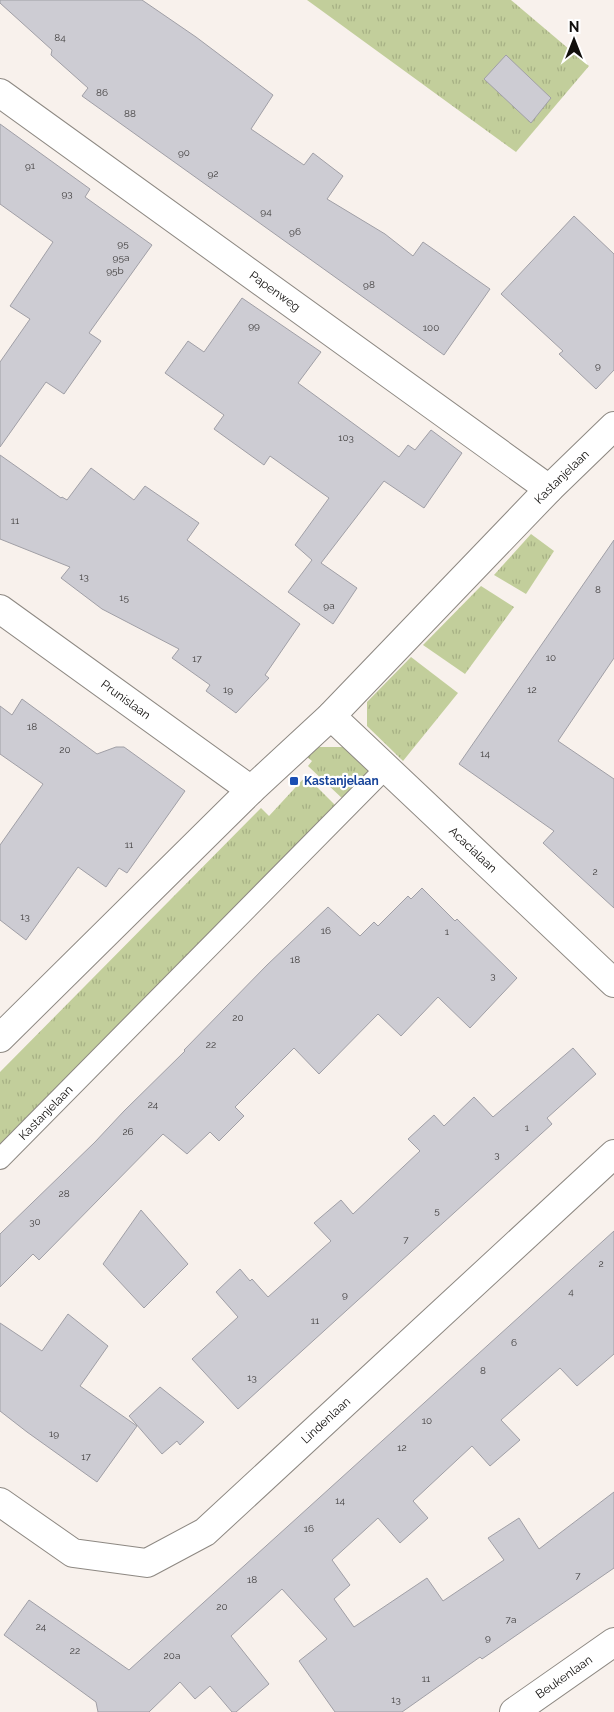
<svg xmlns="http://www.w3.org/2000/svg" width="614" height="1712" font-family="Raleway,sans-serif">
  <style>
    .grass { fill: url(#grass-tufts) }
    .building { fill: #cdccd3; stroke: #a09fa6 }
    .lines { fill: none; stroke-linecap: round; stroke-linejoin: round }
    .service-casing { stroke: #8d8882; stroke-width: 22 }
    .minor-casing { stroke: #8d8882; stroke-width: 30 }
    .service { stroke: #fff; stroke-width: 20 }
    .minor { stroke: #fff; stroke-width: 28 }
    .transit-dot { fill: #1a4fb4; stroke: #fff; stroke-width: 2 }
    .labels { text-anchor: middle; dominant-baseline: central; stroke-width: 4.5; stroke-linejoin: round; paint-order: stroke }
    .number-label { font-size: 10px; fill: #403e3e }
    .street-label { font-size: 12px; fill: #110f0d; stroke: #fff }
    .transit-label { font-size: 12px; font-weight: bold; fill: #164399; stroke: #fff; text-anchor: start }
  </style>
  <defs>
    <pattern id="grass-tufts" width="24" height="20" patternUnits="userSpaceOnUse" patternTransform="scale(1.25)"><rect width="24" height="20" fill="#c2ce9b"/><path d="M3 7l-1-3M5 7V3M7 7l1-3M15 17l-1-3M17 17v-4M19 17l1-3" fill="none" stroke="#a6b084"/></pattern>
  </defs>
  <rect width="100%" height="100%" fill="#f8f1ec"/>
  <g class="grass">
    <path d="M307 0H511L589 66 516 152Z"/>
    <path d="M531 534 554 551 526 594 494 575Z"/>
    <path d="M481 586 514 607 465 674 423 645Z"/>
    <path d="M411 657 458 693 403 761 367 726V702Z"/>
    <path d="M317 747H344L374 774 345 801 308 766 312 761 307 757Z"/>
    <path d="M306 776 338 808 0 1144V1072L261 808 269 816Z"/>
  </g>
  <g class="building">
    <path d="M0 0H142L196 37 273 95 251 129 304 165 313 153 343 176 327 199 385 234 413 256 423 242 490 289 444 355 82 96 88 88 51 55 52 50 0 3Z"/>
    <path d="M506 55 551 98 531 123 484 79Z"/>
    <path d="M0 124 90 189 85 197 152 245 89 333 101 341 64 394 46 382 0 447V362L30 319 10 306 53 242 0 204Z"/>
    <path d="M574 216 614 254V370L596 389 559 354 563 351 501 294Z"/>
    <path d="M242 298 321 352 298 383 399 457 408 445 415 450 431 430 462 453 424 508 384 481 321 563 357 588 333 624 288 592 312 560 295 545 329 498 270 456 264 465 214 429 224 415 165 373 188 341 204 352Z"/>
    <path d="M0 455 61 498 62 497 67 500 91 468 134 500 145 486 199 523 187 540 300 624 265 675 269 678 236 713 206 691 210 685 172 658 179 649 102 609 61 578 70 567 0 539Z"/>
    <path d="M614 540V658L558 741 614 779V908L543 843 554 831 459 764Z"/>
    <path d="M22 699 97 754 116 747H124L185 791 127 873 119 868 106 887 78 867 26 940 0 920V845L43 784 0 754V706L12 715Z"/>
    <path d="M422 888 455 921 457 919 517 978 470 1028 438 997 401 1036 378 1014 319 1074 294 1048 235 1107 244 1116 219 1141 210 1132 187 1154 163 1134 39 1260 33 1254 0 1287V1234L95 1142 124 1111 185 1051 184 1050 267 965 328 907 360 936 374 922 378 926 408 896 411 899Z"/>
    <path d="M573 1048 596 1074 547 1118 552 1124 238 1409 192 1359 238 1317 216 1292 240 1269 250 1281 252 1279 268 1297 331 1241 314 1223 341 1200 353 1214 420 1151 408 1139 434 1115 444 1126 474 1097 493 1117Z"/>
    <path d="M141 1210 188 1264 144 1308 103 1264Z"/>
    <path d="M614 1231V1354L577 1386 560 1368 501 1420 520 1440 490 1466 472 1446 413 1501 428 1518 400 1543 378 1518 332 1560 350 1585 334 1599 354 1627 427 1578 443 1601 504 1560 488 1538 519 1518 539 1549 614 1492V1568L482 1659 480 1657 402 1712H335L299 1661 327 1639 282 1589 231 1636 269 1684 236 1712H232L210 1686 195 1699 180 1682 149 1712H98L96 1702 4 1635 29 1600 129 1670Z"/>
    <path d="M68 1314 108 1346 80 1386 137 1426 97 1482 27 1432 0 1411V1323L42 1351Z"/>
    <path d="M160 1387 204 1422 180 1445 177 1441 162 1454 129 1416Z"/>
  </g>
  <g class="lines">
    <g class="service-casing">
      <g id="service">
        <path id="s1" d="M0 1159 386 768"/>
      </g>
    </g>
    <g class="minor-casing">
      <g id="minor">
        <path id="s2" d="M0 93 549 489"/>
        <path id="s3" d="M0 609 251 790"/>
        <path id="s4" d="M331 716 614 983"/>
        <path id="s5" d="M0 1038 251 790 331 716 549 489 614 426"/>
        <path id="s6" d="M0 1502 73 1553 147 1563 205 1532 614 1154"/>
        <path id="s7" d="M514 1712 614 1642"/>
      </g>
    </g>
    <use href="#service" class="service"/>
    <use href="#minor" class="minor"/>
  </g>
  <rect class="transit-dot" x="289" y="776" width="10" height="10" rx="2.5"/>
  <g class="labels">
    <g class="number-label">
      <text x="60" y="37">84</text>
      <text x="102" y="92">86</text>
      <text x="130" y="113">88</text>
      <text x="184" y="152">90</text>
      <text x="30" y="165">91</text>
      <text x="213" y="173">92</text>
      <text x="67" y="193">93</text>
      <text x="266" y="211">94</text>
      <text x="295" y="231">96</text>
      <text x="123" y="243">95</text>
      <text x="121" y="257">95a</text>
      <text x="115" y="270">95b</text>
      <text x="369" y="284">98</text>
      <text x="254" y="325">99</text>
      <text x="431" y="327">100</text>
      <text x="598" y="365">9</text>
      <text x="346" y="437">103</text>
      <text x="15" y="520">11</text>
      <text x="84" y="576">13</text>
      <text x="598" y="589">8</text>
      <text x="124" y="597">15</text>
      <text x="329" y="605">9a</text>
      <text x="551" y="657">10</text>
      <text x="197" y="658">17</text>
      <text x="228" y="689">19</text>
      <text x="532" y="689">12</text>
      <text x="32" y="726">18</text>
      <text x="65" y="749">20</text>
      <text x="485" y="753">14</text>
      <text x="129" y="844">11</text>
      <text x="595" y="871">2</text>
      <text x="25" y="916">13</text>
      <text x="326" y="930">16</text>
      <text x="447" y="931">1</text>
      <text x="295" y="959">18</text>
      <text x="493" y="975">3</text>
      <text x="238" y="1017">20</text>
      <text x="211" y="1044">22</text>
      <text x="153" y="1104">24</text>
      <text x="527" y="1127">1</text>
      <text x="128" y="1131">26</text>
      <text x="497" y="1154">3</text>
      <text x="64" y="1193">28</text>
      <text x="437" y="1210">5</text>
      <text x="35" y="1221">30</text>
      <text x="406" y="1239">7</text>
      <text x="601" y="1263">2</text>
      <text x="571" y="1291">4</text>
      <text x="345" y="1294">9</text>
      <text x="315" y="1320">11</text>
      <text x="514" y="1342">6</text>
      <text x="483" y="1370">8</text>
      <text x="252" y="1377">13</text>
      <text x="427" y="1420">10</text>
      <text x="54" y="1433">19</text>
      <text x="402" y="1447">12</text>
      <text x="86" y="1456">17</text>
      <text x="340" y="1500">14</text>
      <text x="309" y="1528">16</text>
      <text x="578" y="1575">7</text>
      <text x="252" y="1579">18</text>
      <text x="222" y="1606">20</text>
      <text x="511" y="1619">7a</text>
      <text x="41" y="1626">24</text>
      <text x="488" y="1637">9</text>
      <text x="75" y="1650">22</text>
      <text x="172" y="1655">20a</text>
      <text x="426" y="1678">11</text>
      <text x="396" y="1699">13</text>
    </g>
    <g class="street-label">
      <text stroke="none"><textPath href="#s2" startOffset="339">Papenweg</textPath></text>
      <text stroke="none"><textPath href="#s5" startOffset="794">Kastanjelaan</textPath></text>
      <text stroke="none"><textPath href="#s3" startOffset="155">Prunislaan</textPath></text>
      <text stroke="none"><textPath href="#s4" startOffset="195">Acacialaan</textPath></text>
      <text stroke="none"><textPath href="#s1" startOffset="65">Kastanjelaan</textPath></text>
      <text stroke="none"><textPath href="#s6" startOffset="394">Lindenlaan</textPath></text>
      <text stroke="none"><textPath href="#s7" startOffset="61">Beukenlaan</textPath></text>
    </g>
    <g class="transit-label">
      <text x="304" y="781">Kastanjelaan</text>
    </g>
  </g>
  <g transform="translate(574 40)" stroke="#ffffff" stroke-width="4" paint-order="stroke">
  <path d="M0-4L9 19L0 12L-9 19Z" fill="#110f0d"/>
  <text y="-8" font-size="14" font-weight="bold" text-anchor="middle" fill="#110f0d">N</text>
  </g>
</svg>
